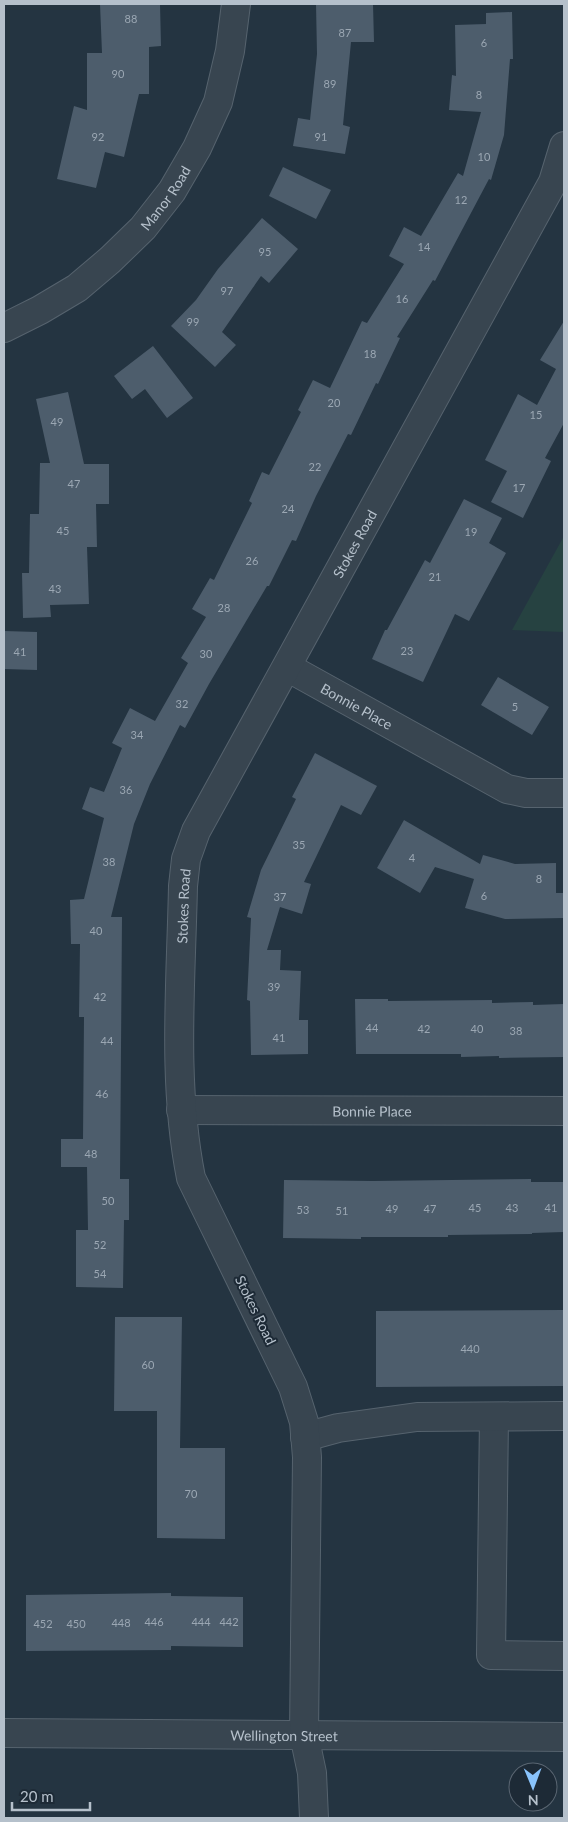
<svg xmlns="http://www.w3.org/2000/svg" width="568" height="1822" font-family="Lato,sans-serif">
  <style>
    .green { fill: #264241 }
    .building { fill: #4d5d6c }
    .lines { fill: none; stroke-linecap: round; stroke-linejoin: round }
    .minor-casing { stroke: #56636e; stroke-width: 30 }
    .minor { stroke: #384550; stroke-width: 28 }
    .labels { text-anchor: middle; dominant-baseline: central; stroke-width: 4; stroke-linejoin: round; paint-order: stroke }
    .number-label { font-size: 11px; fill: #9ba7b3 }
    .street-label { font-size: 14px; fill: #b5c0cb; stroke: #1d2a36 }
  </style>
  <rect width="100%" height="100%" fill="#243441"/>
  <path class="green" d="M564 536V632L512 630Z"/>
  <g class="building">
    <path d="M100 4H160L161 46 149 47V94H139L124 157 105 152 96 188 57 179 74 106 87 110V53H102Z"/>
    <path d="M316 4H373L374 42H351L343 125 350 127 345 154 293 146 298 118 310 120 317 54Z"/>
    <path d="M512 12 513 59H510L504 135 491 180 489 179 435 281 433 280 397 337 400 338 378 384 376 383 351 435 348 434 316 496 296 541 292 540 269 586H267L209 684 185 728 180 725 150 784 134 824 111 917H122L120 1179H129V1220H124L123 1288 76 1287V1230H88L87 1167H61V1139H83L84 1017H79L80 944H71L70 900 84 899 104 818 82 809 90 787 104 792 122 748 112 743 130 708 155 721 188 663 181 658 206 617 192 609 210 578 214 580 252 503 249 501 262 472 269 475 301 412 298 410 313 380 330 388 362 321 367 323 404 264 389 256 404 227 421 236 458 173 463 176 481 112 449 110 452 75 456 76 455 25 486 24V13Z"/>
    <path d="M283 167 331 190 316 219 269 196Z"/>
    <path d="M262 218 298 249 269 283 261 276 222 332 236 345 215 367 171 326 196 300 218 269Z"/>
    <path d="M564 321V423L545 458 551 461 523 518 491 502 507 471 485 460 518 394 537 405 556 369 540 360Z"/>
    <path d="M153 346 193 398 167 418 145 389 132 399 114 376Z"/>
    <path d="M68 392 84 464H109V504H96L97 547H87L89 604 50 605 51 617 23 618 22 573H29L30 514H39L40 463H50L36 399Z"/>
    <path d="M464 499 502 518 489 543 506 553 469 621 455 614 423 682 372 659 385 630H387L425 560 430 563Z"/>
    <path d="M4 631 37 632V670L4 669Z"/>
    <path d="M498 677 549 707 532 735 481 705Z"/>
    <path d="M315 753 377 786 361 815 341 805 304 882 311 884 302 914 280 907 267 950H281L280 970 301 971 299 1020H308V1054L251 1055 250 1001 247 1000 251 918 247 917 261 870 296 799 292 797Z"/>
    <path d="M404 820 480 864 483 855 515 864 556 863V893H564V918L505 919 465 908 474 879 435 867 420 893 377 868Z"/>
    <path d="M355 999H388V1001L492 1000V1003L533 1002V1005L564 1004V1057L499 1058V1056L461 1057V1054H356Z"/>
    <path d="M531 1179V1182H564V1232L532 1233V1234L448 1235V1237H361V1239L283 1238 284 1180 373 1181Z"/>
    <path d="M564 1310V1386L376 1387V1311Z"/>
    <path d="M115 1317H182L180 1448H225V1539L157 1538V1411H114Z"/>
    <path d="M171 1593V1596L243 1597V1647L171 1646V1650L26 1651V1595Z"/>
  </g>
  <g class="lines">
    <g class="minor-casing">
      <g id="minor">
        <path id="s1" d="M4 328 40 310 77 288 110 260 143 228 172 191 197 148 218 102 230 51 236 4"/>
        <path id="s2" d="M287 667 507 789 526 793H564"/>
        <path id="s3" d="M181 1110 564 1111"/>
        <path d="M494 1417 491 1655 564 1656"/>
        <path d="M305 1437 338 1428 417 1417 564 1416"/>
        <path id="s4" d="M4 1733 564 1737"/>
        <path id="s5" d="M314 1818 312 1773 304 1735 307 1457 304 1422 293 1387 191 1178C172 1082 181 984 183 886L186 859 196 831 553 182 564 146"/>
      </g>
    </g>
    <use href="#minor" class="minor"/>
  </g>
  <g class="labels">
    <g class="number-label">
      <text x="131" y="18">88</text>
      <text x="345" y="32">87</text>
      <text x="484" y="42">6</text>
      <text x="118" y="73">90</text>
      <text x="330" y="83">89</text>
      <text x="479" y="94">8</text>
      <text x="98" y="136">92</text>
      <text x="321" y="136">91</text>
      <text x="484" y="156">10</text>
      <text x="461" y="199">12</text>
      <text x="424" y="246">14</text>
      <text x="265" y="251">95</text>
      <text x="227" y="290">97</text>
      <text x="402" y="298">16</text>
      <text x="193" y="321">99</text>
      <text x="370" y="353">18</text>
      <text x="334" y="402">20</text>
      <text x="536" y="414">15</text>
      <text x="57" y="421">49</text>
      <text x="315" y="466">22</text>
      <text x="74" y="483">47</text>
      <text x="519" y="487">17</text>
      <text x="288" y="508">24</text>
      <text x="63" y="530">45</text>
      <text x="471" y="531">19</text>
      <text x="252" y="560">26</text>
      <text x="435" y="576">21</text>
      <text x="55" y="588">43</text>
      <text x="224" y="607">28</text>
      <text x="407" y="650">23</text>
      <text x="20" y="651">41</text>
      <text x="206" y="653">30</text>
      <text x="182" y="703">32</text>
      <text x="515" y="706">5</text>
      <text x="137" y="734">34</text>
      <text x="126" y="789">36</text>
      <text x="299" y="844">35</text>
      <text x="412" y="857">4</text>
      <text x="109" y="861">38</text>
      <text x="539" y="878">8</text>
      <text x="484" y="895">6</text>
      <text x="280" y="896">37</text>
      <text x="96" y="930">40</text>
      <text x="274" y="986">39</text>
      <text x="100" y="996">42</text>
      <text x="372" y="1027">44</text>
      <text x="424" y="1028">42</text>
      <text x="477" y="1028">40</text>
      <text x="516" y="1030">38</text>
      <text x="279" y="1037">41</text>
      <text x="107" y="1040">44</text>
      <text x="102" y="1093">46</text>
      <text x="91" y="1153">48</text>
      <text x="108" y="1200">50</text>
      <text x="475" y="1207">45</text>
      <text x="512" y="1207">43</text>
      <text x="551" y="1207">41</text>
      <text x="392" y="1208">49</text>
      <text x="430" y="1208">47</text>
      <text x="303" y="1209">53</text>
      <text x="342" y="1210">51</text>
      <text x="100" y="1244">52</text>
      <text x="100" y="1273">54</text>
      <text x="470" y="1348">440</text>
      <text x="148" y="1364">60</text>
      <text x="191" y="1493">70</text>
      <text x="154" y="1621">446</text>
      <text x="201" y="1621">444</text>
      <text x="229" y="1621">442</text>
      <text x="121" y="1622">448</text>
      <text x="43" y="1623">452</text>
      <text x="76" y="1623">450</text>
    </g>
    <g class="street-label">
      <text stroke="none"><textPath href="#s1" startOffset="210">Manor Road</textPath></text>
      <text stroke="none"><textPath href="#s5" startOffset="1344">Stokes Road</textPath></text>
      <text stroke="none"><textPath href="#s2" startOffset="80">Bonnie Place</textPath></text>
      <text stroke="none"><textPath href="#s5" startOffset="939">Stokes Road</textPath></text>
      <text stroke="none"><textPath href="#s3" startOffset="191">Bonnie Place</textPath></text>
      <text transform="translate(256 1310) rotate(64)">Stokes Road</text>
      <text stroke="none"><textPath href="#s4" startOffset="280">Wellington Street</textPath></text>
    </g>
  </g>
  <rect width="568" height="1822" fill="none" stroke="#b5c0cb" stroke-width="10"/>
  <g transform="translate(533 1787) rotate(179)"><circle r="24" fill="#1d2a36" stroke="#5a6672"/>
  <path d="M0-4L9 19L0 12L-9 19Z" fill="#89c3fc"/>
  <text y="-8" font-size="14" font-weight="bold" text-anchor="middle" fill="#b5c0cb">N</text>
  </g>
  <path d="M12 1802v8h78v-8" fill="none" stroke="#b5c0cb" stroke-width="2.5"/>
  <text x="20" y="1802" font-size="15" fill="#b5c0cb" stroke="#1d2a36" stroke-width="4" paint-order="stroke">20 m</text>
</svg>
